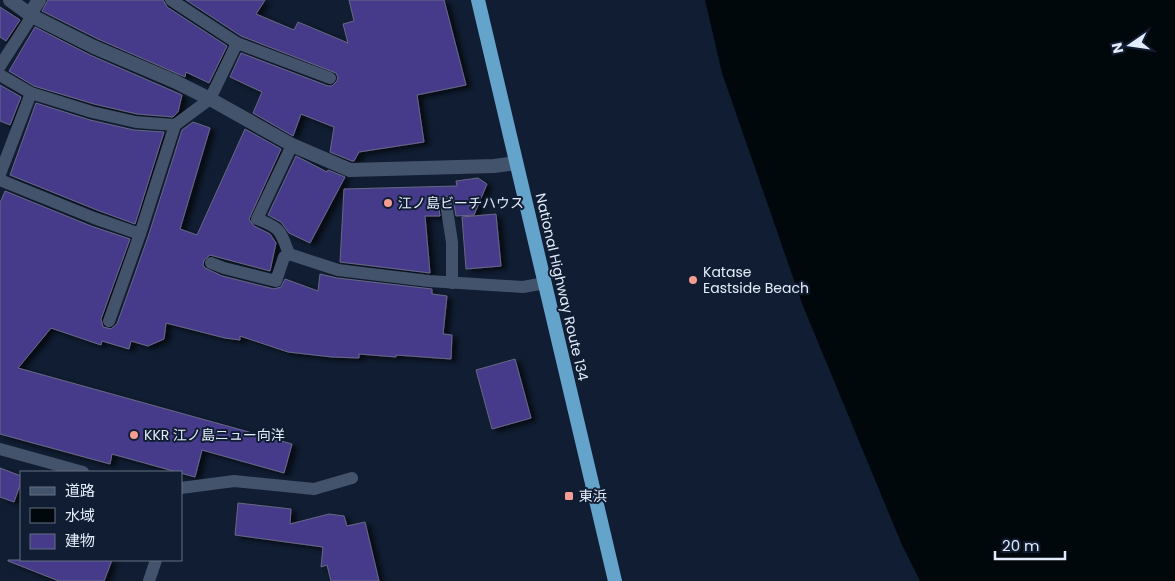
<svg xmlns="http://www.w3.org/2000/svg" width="1175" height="581" font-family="Poppins,'Noto Sans JP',sans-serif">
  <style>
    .water { fill: #00080b }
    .building { fill: #453b8a; stroke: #686885; filter: url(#shadow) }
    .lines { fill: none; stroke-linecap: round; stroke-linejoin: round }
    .service { stroke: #44536c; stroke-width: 12 }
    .minor { stroke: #44536c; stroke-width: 14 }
    .trunk { stroke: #65a4ca; stroke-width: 14 }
    .poi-dot { fill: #f59c93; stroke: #101d32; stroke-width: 2 }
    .labels { text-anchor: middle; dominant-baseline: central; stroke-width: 4; stroke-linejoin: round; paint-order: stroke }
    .poi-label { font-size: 14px; fill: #e3ecfb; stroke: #101d32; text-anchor: start }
    .street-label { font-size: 14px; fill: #e3ecfb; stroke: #101d32 }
  </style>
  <defs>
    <filter id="shadow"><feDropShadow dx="5.5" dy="3" stdDeviation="2.5" flood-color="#0009"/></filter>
  </defs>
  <rect width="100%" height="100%" fill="#101d32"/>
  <path class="water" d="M705 0H1175V581H920L902 545 803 306 722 73Z"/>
  <g class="building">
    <path d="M48 0H163L167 7 227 46 209 83 186 72 185 77 98 39 42 11Z"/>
    <path d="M186 0H265L256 14 294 30 298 22 348 43 343 24 354 21 349 0H444L466 85 417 95 424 142 359 152 354 161H352L330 152 334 127 301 114 293 136 253 113 262 92 230 77 241 53 328 86H332L337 81 338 77 336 73 241 36Z"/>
    <path d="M0 7 20 20 6 41 0 37Z"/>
    <path d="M35 27 90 55 182 95 178 112 173 117 137 114 94 104 34 86 9 71Z"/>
    <path d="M0 85 21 97 10 125 0 121Z"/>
    <path d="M36 103 90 120 134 130 164 132 135 224 97 210 10 175Z"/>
    <path d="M193 122 210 128 180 229 197 235 245 129 281 149 249 219 254 226 270 234 276 243 270 271 210 255 204 260 203 265 205 268 222 276 274 289 281 287 285 279 318 291 320 274 337 278 432 289V294L447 296 443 334 452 335 451 359 396 355V357L359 354V358L332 357 288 352 240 336V340L225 338 166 323 164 339 148 346 131 341 129 349 102 341 101 345 51 328 18 368 292 444 284 473 202 450 195 477 112 454 110 464 0 434V203L5 191 91 226 130 239 101 319 103 327 111 329 117 324 148 237 182 130Z"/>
    <path d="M296 156 327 172 328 170 345 177 310 243 289 233 281 222 268 215Z"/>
    <path d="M478 178 487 184 474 215 456 216 453 199 445 196 441 198 438 202 440 216H425L430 273 340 262 344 189 457 186 456 181Z"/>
    <path d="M496 214 501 266 466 269 462 217Z"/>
    <path d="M515 359 531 418 492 429 476 370Z"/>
    <path d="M0 468 21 476V482L14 502 0 497Z"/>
    <path d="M238 503 291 509 290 524 329 514 344 516 347 526 365 522 379 581H331L327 565 321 567 323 547 235 535Z"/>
    <path d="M8 560H112L104 581H59L8 561Z"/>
  </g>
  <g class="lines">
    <g class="service">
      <path d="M171 0 237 43 210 99 175 125"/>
      <path d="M237 43 330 78"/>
      <path d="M0 66 32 16"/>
      <path d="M0 75 31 93 92 112 136 122 175 125 140 234 109 321"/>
      <path d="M292 145 257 219C281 228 280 230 289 254L338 270 429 281 523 287 545 283"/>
      <path d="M0 174 31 93"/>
      <path d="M0 180 94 218 140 234"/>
      <path d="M446 204 452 242V283"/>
      <path d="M211 263 224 268 276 281 284 257 289 254"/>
      <path d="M0 449 83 472"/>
      <path d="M181 488 234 481 314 489 352 478"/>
      <path d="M149 581 156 560"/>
    </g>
    <g class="minor">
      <path d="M10 0 32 16 94 47 174 81 210 99 292 145 350 170 494 166 516 163"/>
      <path d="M30 14 39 0"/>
    </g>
    <path class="trunk" d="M478 0 615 581"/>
  </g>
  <g class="poi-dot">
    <circle cx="388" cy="203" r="5"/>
    <circle cx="693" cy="280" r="5"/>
    <circle cx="134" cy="435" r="5"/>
    <rect x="564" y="491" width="10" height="10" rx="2.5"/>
  </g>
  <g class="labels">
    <g class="poi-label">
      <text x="398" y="203">江ノ島ビーチハウス</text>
      <text x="703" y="272">Katase<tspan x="703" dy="16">Eastside Beach</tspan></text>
      <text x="144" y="435">KKR 江ノ島ニュー向洋</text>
      <text x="579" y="496">東浜</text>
    </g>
    <g class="street-label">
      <text transform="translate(562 287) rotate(77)">National Highway Route 134</text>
    </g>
  </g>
  <rect x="20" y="471" width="162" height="90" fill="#101d32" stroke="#647082"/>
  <rect x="30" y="487" width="25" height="8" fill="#44536c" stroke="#647082"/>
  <text x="65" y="496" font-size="15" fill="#e3ecfb">道路</text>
  <rect x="30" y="508" width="25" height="15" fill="#00080b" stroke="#647082"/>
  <text x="65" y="521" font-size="15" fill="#e3ecfb">水域</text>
  <rect x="30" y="534" width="25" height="15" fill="#453b8a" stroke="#647082"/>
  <text x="65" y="546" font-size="15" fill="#e3ecfb">建物</text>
  <g transform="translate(1130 45) rotate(257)" stroke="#101d32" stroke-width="4" paint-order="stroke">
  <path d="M0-4L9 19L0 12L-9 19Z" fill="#e3ecfb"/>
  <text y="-8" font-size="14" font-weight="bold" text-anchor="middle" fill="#e3ecfb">N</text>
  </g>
  <path d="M995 551v8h70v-8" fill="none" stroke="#e3ecfb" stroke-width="2.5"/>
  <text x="1002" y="551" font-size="15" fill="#e3ecfb" stroke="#101d32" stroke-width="4" paint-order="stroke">20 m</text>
</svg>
